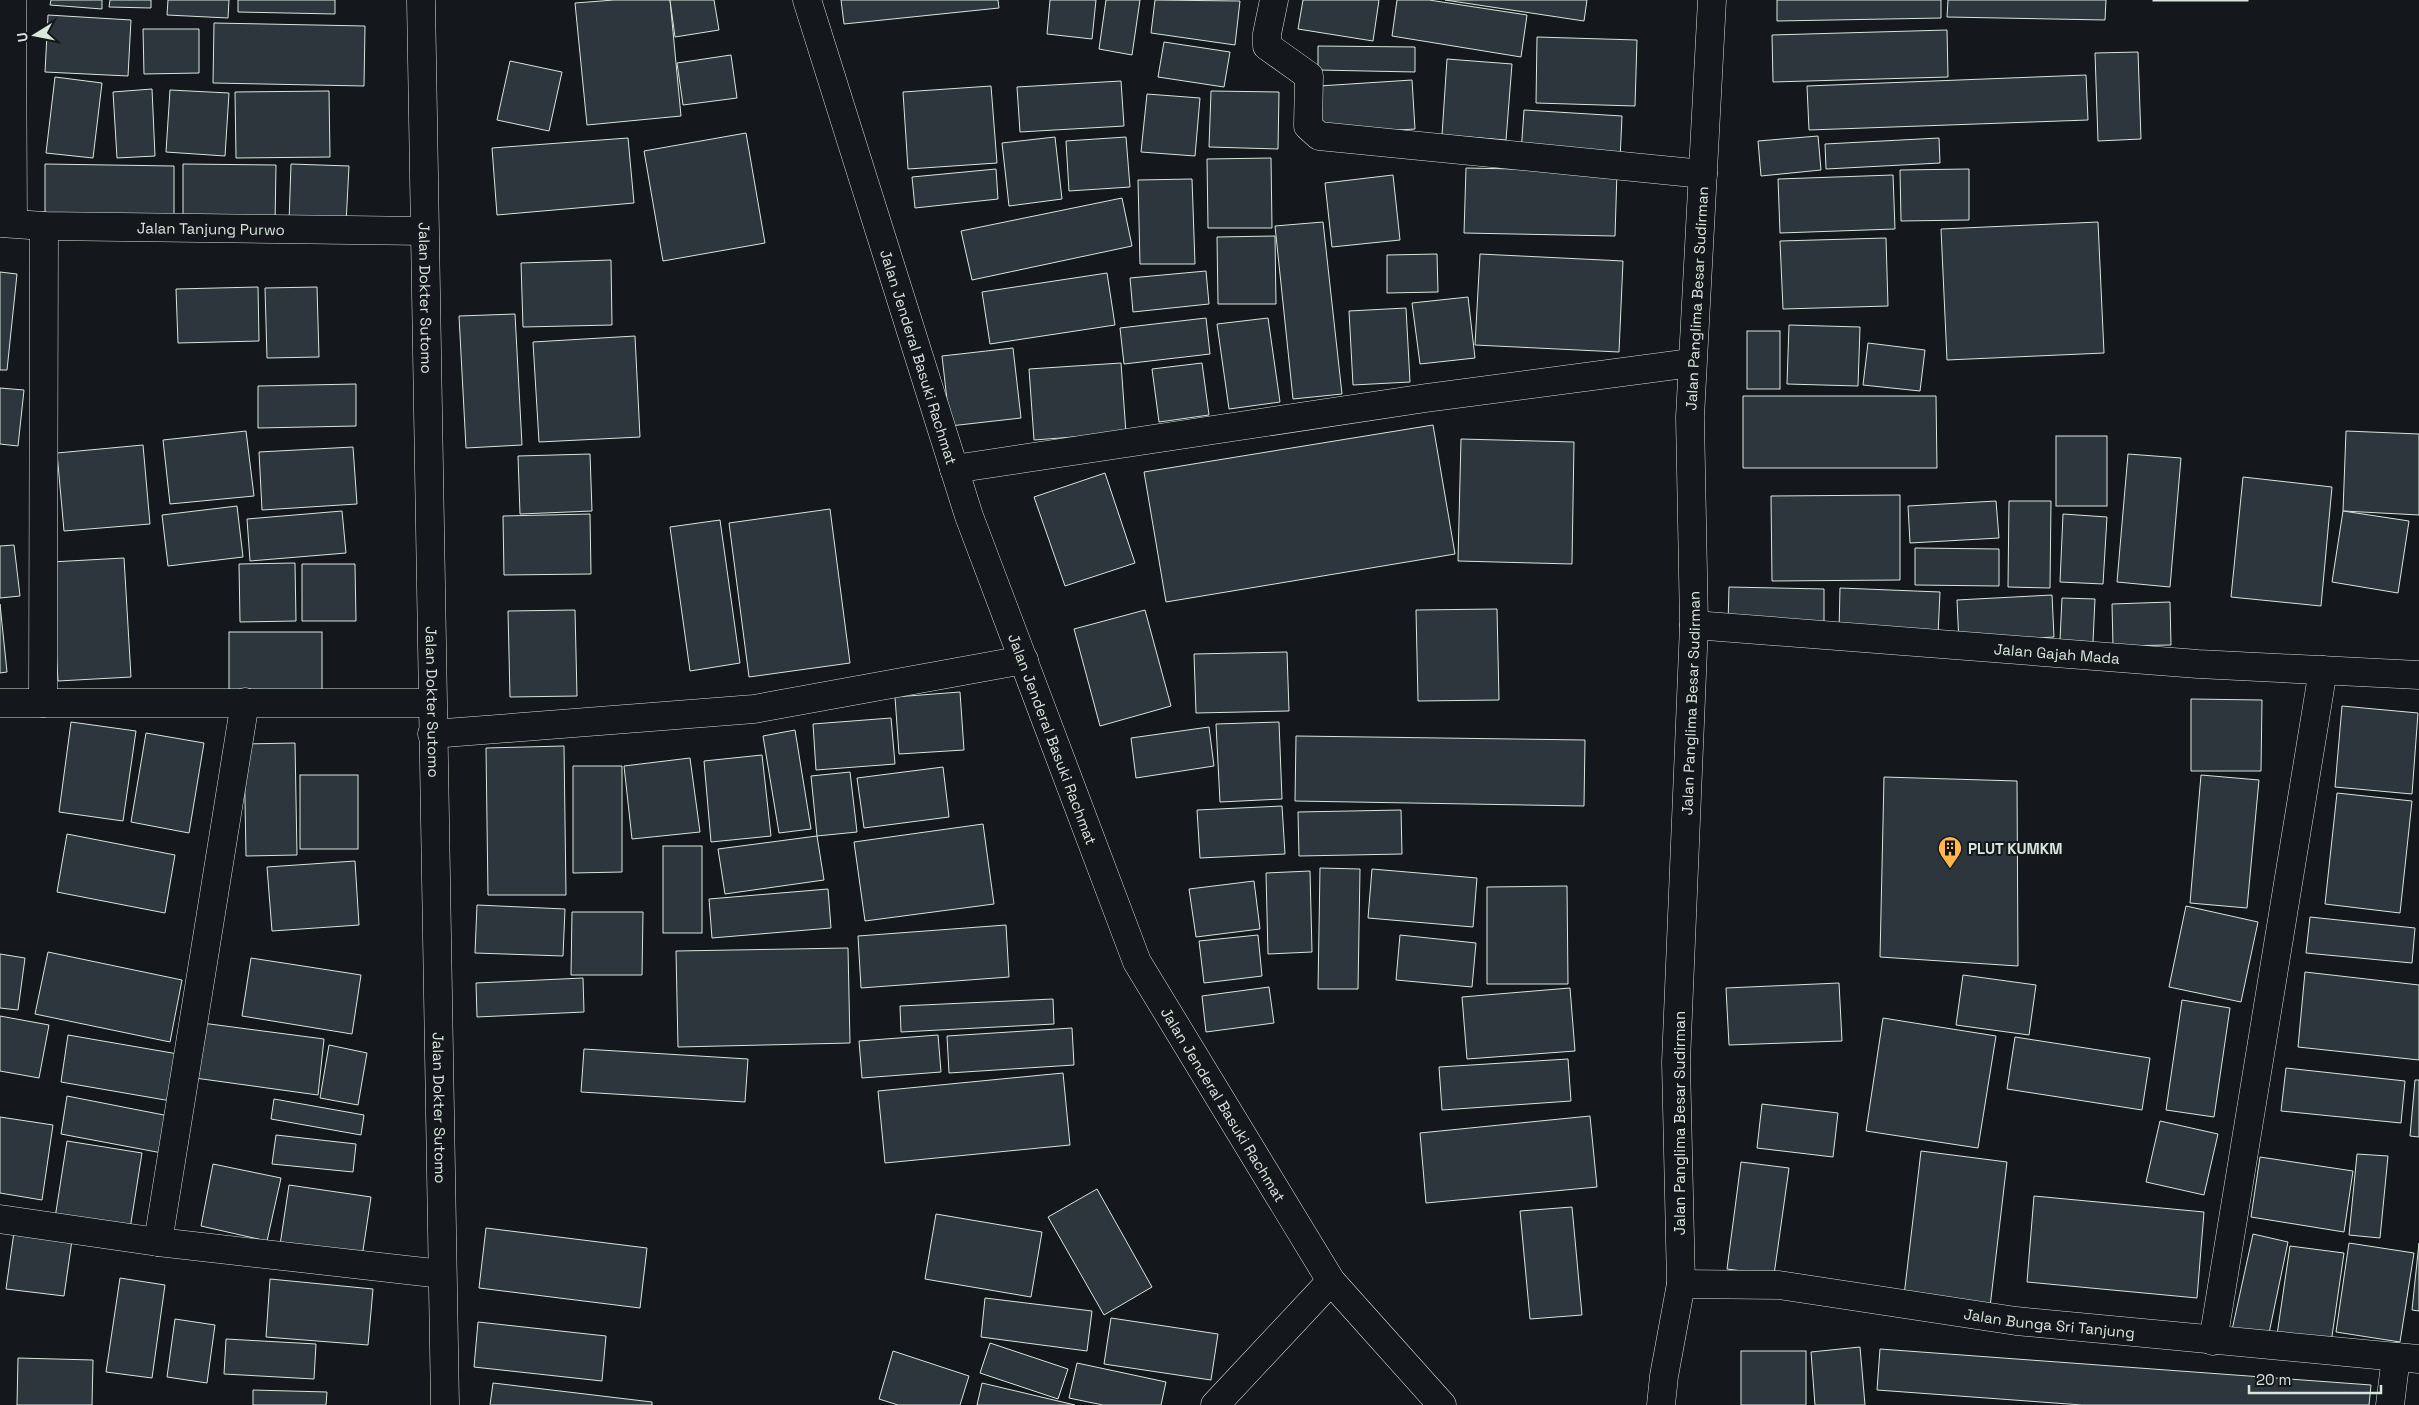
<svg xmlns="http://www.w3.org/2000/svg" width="2419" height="1405" font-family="'Space Grotesk',sans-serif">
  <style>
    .building { fill: #2c363c; stroke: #d8e6dc }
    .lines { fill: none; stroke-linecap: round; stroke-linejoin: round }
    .minor-casing { stroke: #d8e6dc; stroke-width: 29 }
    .tertiary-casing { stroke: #d8e6dc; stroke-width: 29 }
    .secondary-casing { stroke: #d8e6dc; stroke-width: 29 }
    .primary-casing { stroke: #d8e6dc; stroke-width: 29 }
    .trunk-casing { stroke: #d8e6dc; stroke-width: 29 }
    .minor { stroke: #14181c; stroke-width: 28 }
    .tertiary { stroke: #14181c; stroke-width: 28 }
    .secondary { stroke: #14181c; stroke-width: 28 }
    .primary { stroke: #14181c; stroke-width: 28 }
    .trunk { stroke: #14181c; stroke-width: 28 }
    .labels { text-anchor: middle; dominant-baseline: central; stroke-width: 4; stroke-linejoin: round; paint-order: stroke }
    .street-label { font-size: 15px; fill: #d8e6dc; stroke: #14181c }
    .poi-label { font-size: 15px; font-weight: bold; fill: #d8e6dc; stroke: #14181c; text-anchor: start }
  </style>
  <rect width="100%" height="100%" fill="#14181c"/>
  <g class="building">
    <path d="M51 0H102V9L50 5Z"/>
    <path d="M110 0H151V8L109 7Z"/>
    <path d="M168 0H229L228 18 167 15Z"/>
    <path d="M238 0H335V14L238 12Z"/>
    <path d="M614 0H670L681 116 587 125 575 3Z"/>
    <path d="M670 0H714L719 30 675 37Z"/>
    <path d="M841 0H998L999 8 844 24Z"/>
    <path d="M1050 0H1096L1092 39 1047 34Z"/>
    <path d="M1106 0H1140L1132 55 1099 49Z"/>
    <path d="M1155 0 1240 1 1235 45 1151 33Z"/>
    <path d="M1303 0H1379L1373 41 1298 29Z"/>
    <path d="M1397 0H1429L1527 15 1521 57 1392 36Z"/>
    <path d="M1445 0H1587L1584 21Z"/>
    <path d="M1777 0H1941V18L1777 21Z"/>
    <path d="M1948 0H2106L2105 20 1947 17Z"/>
    <rect x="2153" y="0" width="95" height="1"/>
    <path d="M48 15 131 20 128 76 45 72Z"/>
    <path d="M214 23 365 26 364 86 213 83Z"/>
    <path d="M143 29H199V73L144 74Z"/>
    <path d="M1947 30 1948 77 1773 82 1772 35Z"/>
    <path d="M1537 37 1637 40 1635 106 1536 103Z"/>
    <path d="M1164 42 1230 52 1224 87 1158 77Z"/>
    <path d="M1318 46 1415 47V72L1318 70Z"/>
    <path d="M2138 52 2141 139 2098 141 2095 53Z"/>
    <path d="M731 55 737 98 683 105 677 63Z"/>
    <path d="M1447 59 1512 64 1506 140 1442 135Z"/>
    <path d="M510 61 562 72 549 131 497 120Z"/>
    <path d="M2086 75 2088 120 1809 130 1807 86Z"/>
    <path d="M55 77 102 83 93 158 46 153Z"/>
    <path d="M1412 80 1415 129 1321 135 1319 86Z"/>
    <path d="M1121 81 1124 126 1020 132 1017 87Z"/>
    <path d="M991 86 997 163 908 169 903 92Z"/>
    <path d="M152 89 155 156 117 158 113 92Z"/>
    <path d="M170 90 229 93 225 156 166 152Z"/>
    <path d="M329 91 330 157 236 158 235 92Z"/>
    <path d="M1211 91 1279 92 1278 149 1209 147Z"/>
    <path d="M1147 94 1200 98 1195 156 1141 152Z"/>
    <path d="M1524 110 1622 116 1620 160 1521 153Z"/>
    <path d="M746 133 765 243 663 261 644 151Z"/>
    <path d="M1818 136 1821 170 1761 176 1758 141Z"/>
    <path d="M1055 137 1062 199 1009 206 1002 143Z"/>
    <path d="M1126 137 1130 187 1069 191 1066 141Z"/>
    <path d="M628 138 634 203 497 215 492 148Z"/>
    <path d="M1939 138 1940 163 1826 169 1825 144Z"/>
    <path d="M1271 158 1272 228H1208L1207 159Z"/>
    <path d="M45 164 174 166V223L45 221Z"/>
    <path d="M183 164 276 165 275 224 183 223Z"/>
    <path d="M291 164 349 166 346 224 289 222Z"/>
    <path d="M1466 168 1617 171 1615 236 1464 233Z"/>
    <path d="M996 169 998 199 915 208 912 177Z"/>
    <path d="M1969 169V220L1901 221 1900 170Z"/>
    <path d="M1393 175 1400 240 1332 247 1325 183Z"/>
    <path d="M1893 175 1895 229 1780 233 1778 179Z"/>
    <path d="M1192 179 1195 264H1140L1138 180Z"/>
    <path d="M1122 198 1132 246 972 280 961 231Z"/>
    <path d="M1323 222 1342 394 1293 399 1275 226Z"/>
    <path d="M2098 222 2104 353 1947 360 1941 229Z"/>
    <path d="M1275 236 1276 304H1218L1217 237Z"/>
    <path d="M1886 238 1888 306 1783 309 1780 241Z"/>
    <path d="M1437 254 1438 292 1387 293V255Z"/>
    <path d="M1480 254 1623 261 1619 352 1475 345Z"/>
    <path d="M611 260 612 325 523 327 521 263Z"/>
    <path d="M1206 271 1209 304 1133 312 1130 278Z"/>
    <path d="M0 272 17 274 7 370H0Z"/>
    <path d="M1107 273 1115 325 990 344 982 292Z"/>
    <path d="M258 287 259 341 178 343 176 289Z"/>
    <path d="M317 287 319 357 267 358 265 288Z"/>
    <path d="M1468 297 1475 358 1420 364 1412 303Z"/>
    <path d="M1406 308 1410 382 1353 385 1349 311Z"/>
    <path d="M515 314 522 445 466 448 459 316Z"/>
    <path d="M1206 318 1210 354 1124 364 1120 328Z"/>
    <path d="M1268 318 1280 402 1229 409 1217 324Z"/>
    <path d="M1789 325 1860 327 1858 386 1787 384Z"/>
    <rect x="1747" y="331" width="33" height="58"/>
    <path d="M635 336 640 437 539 442 533 342Z"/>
    <path d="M1868 343 1925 350 1920 391 1863 385Z"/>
    <path d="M1013 348 1021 418 950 426 942 356Z"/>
    <path d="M1121 363 1126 433 1034 440 1029 369Z"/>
    <path d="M1202 363 1209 415 1159 422 1152 369Z"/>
    <path d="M356 384V426L258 428V386Z"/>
    <path d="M0 388 24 390 18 446 0 444Z"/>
    <path d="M1743 396H1936L1937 468H1743Z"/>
    <path d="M1433 425 1455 554 1166 602 1144 472Z"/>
    <path d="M246 431 254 496 170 504 163 440Z"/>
    <path d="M2346 431 2419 434V515L2343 511Z"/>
    <rect x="2056" y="436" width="51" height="70"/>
    <path d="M1461 439 1574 442 1572 564 1458 561Z"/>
    <path d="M143 445 150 524 64 531 57 453Z"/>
    <path d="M353 447 357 504 262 510 259 452Z"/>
    <path d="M590 454 592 511 520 514 518 456Z"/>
    <path d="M2128 454 2181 458 2170 587 2117 582Z"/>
    <path d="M1105 473 1135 563 1065 586 1034 497Z"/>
    <path d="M2243 477 2332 487 2321 606 2231 597Z"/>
    <path d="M1900 495V580L1772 581 1771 496Z"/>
    <path d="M1996 501 1999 538 1910 543 1908 506Z"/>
    <path d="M2009 501H2051L2050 588 2008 587Z"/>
    <path d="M237 506 243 557 168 566 162 515Z"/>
    <path d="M830 509 850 663 749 677 729 523Z"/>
    <path d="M342 511 346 553 250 561 247 519Z"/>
    <path d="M2343 511 2409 521 2398 593 2332 582Z"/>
    <path d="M590 514 591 574 504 575 503 516Z"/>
    <path d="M2063 514 2107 517 2103 584 2060 582Z"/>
    <path d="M720 520 740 663 690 671 670 527Z"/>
    <path d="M14 545 20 596 0 598V546Z"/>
    <path d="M1915 548 1999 549V586L1915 585Z"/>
    <path d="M124 558 131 677 58 681 51 562Z"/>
    <path d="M295 563 296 621 240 622 239 564Z"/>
    <path d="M302 564H355L356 621H302Z"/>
    <path d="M1729 587 1824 589V625L1728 624Z"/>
    <path d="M1840 588 1940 592 1938 635 1839 631Z"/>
    <path d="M2052 595 2054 637 1959 643 1957 600Z"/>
    <path d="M2062 598 2095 599 2093 642 2060 640Z"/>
    <path d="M2170 602 2171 645 2113 646 2112 604Z"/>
    <path d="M0 604 7 672 0 673Z"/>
    <path d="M1497 609 1499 700 1418 701 1416 610Z"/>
    <path d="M575 610 577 696 510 697 508 611Z"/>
    <path d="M1145 610 1171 706 1100 726 1074 629Z"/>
    <rect x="229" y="632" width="93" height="60"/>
    <path d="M1287 652 1289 711 1196 713 1194 654Z"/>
    <path d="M960 692 964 750 899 754 895 697Z"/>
    <path d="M2191 699 2262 700 2261 771H2191Z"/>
    <path d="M2342 706 2418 713 2412 794 2335 787Z"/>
    <path d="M891 718 895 764 816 770 813 724Z"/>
    <path d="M71 722 136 731 123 821 59 812Z"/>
    <path d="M1279 722 1282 799 1220 802 1216 724Z"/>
    <path d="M1209 727 1214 766 1136 778 1131 738Z"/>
    <path d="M795 730 811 829 779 833 763 736Z"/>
    <path d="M146 733 204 743 189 833 131 822Z"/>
    <path d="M1296 736 1585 740 1584 806 1295 801Z"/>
    <path d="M295 743 297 855 246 856 244 744Z"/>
    <path d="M564 746 566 895H488L486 748Z"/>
    <path d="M762 755 771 836 711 842 704 761Z"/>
    <path d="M690 758 700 832 632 839 624 766Z"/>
    <path d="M573 766H622V872L573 873Z"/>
    <path d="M943 767 949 817 864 828 857 778Z"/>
    <path d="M850 772 857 832 817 836 811 776Z"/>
    <rect x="300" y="775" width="58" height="74"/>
    <path d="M2201 775 2259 780 2247 908 2190 903Z"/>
    <path d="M1884 777 2017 781 2018 966 1880 957Z"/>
    <path d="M2337 793 2412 801 2400 913 2325 904Z"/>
    <path d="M1282 806 1285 854 1200 858 1197 810Z"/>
    <path d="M1401 810 1402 854 1299 856 1298 812Z"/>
    <path d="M983 824 994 904 865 921 854 842Z"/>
    <path d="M67 834 175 855 165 913 57 892Z"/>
    <path d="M817 836 824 880 725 894 718 849Z"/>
    <rect x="663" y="846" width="39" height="87"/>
    <path d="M355 861 359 925 272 931 267 867Z"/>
    <path d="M1320 868 1360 869 1358 989H1318Z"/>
    <path d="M1372 869 1477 878 1473 927 1368 918Z"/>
    <path d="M1310 871 1312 952 1268 954 1266 873Z"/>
    <path d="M1254 881 1260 929 1196 937 1189 889Z"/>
    <path d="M1567 886 1568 984H1487V887Z"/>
    <path d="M828 889 831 928 712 938 709 899Z"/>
    <path d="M477 905 565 909 563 956 475 953Z"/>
    <path d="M2186 906 2258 922 2241 1002 2169 987Z"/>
    <path d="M572 912H643L642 975H571Z"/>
    <path d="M2310 917 2415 928 2412 963 2306 953Z"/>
    <path d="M1006 925 1009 977 861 988 858 936Z"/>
    <path d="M1258 935 1262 976 1204 983 1199 941Z"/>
    <path d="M1400 935 1476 943 1472 987 1396 980Z"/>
    <path d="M848 948 850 1043 678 1047 676 951Z"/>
    <path d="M48 952 182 980 170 1042 35 1014Z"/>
    <path d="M0 954 25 958 18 1010 0 1008Z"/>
    <path d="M251 958 361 975 352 1034 242 1016Z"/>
    <path d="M2305 972 2419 985V1060L2298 1047Z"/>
    <path d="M1963 975 2036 985 2029 1035 1956 1025Z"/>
    <path d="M583 978 584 1012 477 1017 476 983Z"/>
    <path d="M1839 983 1842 1041 1729 1045 1726 988Z"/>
    <path d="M1269 987 1274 1023 1206 1032 1202 996Z"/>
    <path d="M1570 988 1575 1051 1467 1059 1462 997Z"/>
    <path d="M1053 999 1054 1024 901 1032 900 1006Z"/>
    <path d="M2182 1000 2230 1008 2214 1117 2166 1110Z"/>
    <path d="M0 1016 49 1025 39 1078 0 1071Z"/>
    <path d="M1883 1018 1996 1036 1978 1148 1866 1131Z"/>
    <path d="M202 1023 324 1039 318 1095 195 1078Z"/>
    <path d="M1072 1028 1074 1065 949 1073 947 1036Z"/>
    <path d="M68 1035 178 1054 171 1101 61 1082Z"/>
    <path d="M938 1035 941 1072 862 1078 859 1041Z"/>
    <path d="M2015 1037 2150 1058 2142 1110 2007 1089Z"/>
    <path d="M329 1045 367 1053 358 1105 320 1098Z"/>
    <path d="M584 1049 748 1059 745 1102 581 1092Z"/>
    <path d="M1568 1059 1571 1101 1442 1110 1439 1067Z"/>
    <path d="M2286 1068 2405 1081 2401 1123 2281 1111Z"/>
    <path d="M1063 1073 1070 1145 885 1163 878 1091Z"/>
    <path d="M2415 1080H2419V1137L2410 1136Z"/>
    <path d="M67 1096 169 1116 162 1153 61 1134Z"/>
    <path d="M274 1099 364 1115 361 1135 271 1119Z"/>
    <path d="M1762 1104 1838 1113 1833 1157 1757 1148Z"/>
    <path d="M1590 1116 1597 1187 1426 1203 1420 1133Z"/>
    <path d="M0 1117 53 1125 42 1200 0 1193Z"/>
    <path d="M2160 1121 2218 1134 2204 1195 2146 1182Z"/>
    <path d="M276 1135 356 1144 353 1172 272 1164Z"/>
    <path d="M67 1141 142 1153 130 1229 55 1218Z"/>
    <path d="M1921 1151 2007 1162 1990 1307 1904 1296Z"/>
    <path d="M2357 1154 2388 1156 2380 1238 2349 1235Z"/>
    <path d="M2260 1157 2353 1171 2344 1232 2251 1217Z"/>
    <path d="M1741 1162 1789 1168 1774 1275 1727 1269Z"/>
    <path d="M213 1164 281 1178 267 1241 201 1226Z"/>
    <path d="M289 1185 371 1197 362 1257 280 1245Z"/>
    <path d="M1097 1189 1152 1287 1104 1315 1048 1217Z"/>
    <path d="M2034 1196 2204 1212 2197 1298 2027 1282Z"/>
    <path d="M1572 1207 1582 1315 1530 1319 1520 1211Z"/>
    <path d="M936 1214 1042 1232 1031 1297 925 1279Z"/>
    <path d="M486 1228 647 1248 640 1308 479 1288Z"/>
    <path d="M14 1232 72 1240 64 1296 6 1289Z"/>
    <path d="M2253 1234 2288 1242 2268 1338 2232 1330Z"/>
    <path d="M2349 1243 2414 1253 2400 1342 2336 1332Z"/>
    <path d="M2419 1243V1311L2412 1310Z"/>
    <path d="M2290 1246 2344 1253 2331 1343 2277 1335Z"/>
    <path d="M120 1278 165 1285 152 1378 106 1372Z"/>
    <path d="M270 1279 373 1289 368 1345 266 1337Z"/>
    <path d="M985 1298 1092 1311 1087 1351 981 1337Z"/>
    <path d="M1111 1318 1218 1334 1211 1380 1104 1364Z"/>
    <path d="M175 1319 215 1325 207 1383 167 1377Z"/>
    <path d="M478 1322 606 1336 602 1381 474 1367Z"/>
    <path d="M226 1339 316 1344 314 1379 224 1374Z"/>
    <path d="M990 1343 1068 1369 1058 1399 980 1373Z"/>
    <path d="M1860 1347 1865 1405H1815L1811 1352Z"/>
    <path d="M1880 1349 2371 1385 2369 1405H2082L1877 1390Z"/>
    <path d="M893 1351 969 1376 960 1405H898L879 1399Z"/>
    <rect x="1741" y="1351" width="65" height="54"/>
    <path d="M18 1358 93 1360 92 1405H17Z"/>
    <path d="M1077 1363 1166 1382 1161 1405H1103L1069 1398Z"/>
    <path d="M493 1383 652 1402V1405H490Z"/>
    <path d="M982 1383 1075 1405H977Z"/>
    <path d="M253 1390 327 1392 326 1405H253Z"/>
  </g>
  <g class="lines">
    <g class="minor-casing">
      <g id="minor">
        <path d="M12 0 13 223"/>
        <path d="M1274 0 1267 34V46L1309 76 1308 126 1319 136 1703 174"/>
        <path id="s1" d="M0 223 44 226 424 231"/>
        <path d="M954 469 1426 398 1691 363"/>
        <path d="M0 703H431"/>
        <path d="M43 703 44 226"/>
        <path d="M432 734 754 709 1024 660"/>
        <path d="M0 1219 158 1242 442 1274"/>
        <path d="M158 1242 245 702"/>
        <path id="s2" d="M1681 1284 1779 1285 2016 1321 2419 1359"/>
        <path d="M2213 1341 2323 670"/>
        <path d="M2390 1405 2396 1357"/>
      </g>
    </g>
    <g class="tertiary-casing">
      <g id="tertiary">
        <path id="s3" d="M1694 625 2198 664 2419 675"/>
        <path d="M1215 1405 1331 1281"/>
      </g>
    </g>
    <g class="secondary-casing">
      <g id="secondary">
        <path id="s4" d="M421 0 445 1405"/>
      </g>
    </g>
    <g class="primary-casing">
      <g id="primary">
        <path id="s5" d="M807 0 969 516 1137 962 1331 1281 1442 1405"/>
      </g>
    </g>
    <g class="trunk-casing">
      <g id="trunk">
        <path id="s6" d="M1661 1405 1664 1376 1681 1284 1676 1062 1694 625 1690 417 1712 0"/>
      </g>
    </g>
    <use href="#minor" class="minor"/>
    <use href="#tertiary" class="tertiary"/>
    <use href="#secondary" class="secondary"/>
    <use href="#primary" class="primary"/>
    <use href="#trunk" class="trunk"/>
  </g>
  <defs>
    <g id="building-pin" transform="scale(1.25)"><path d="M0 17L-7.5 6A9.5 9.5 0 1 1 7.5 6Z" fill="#ffb74d" stroke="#14181c"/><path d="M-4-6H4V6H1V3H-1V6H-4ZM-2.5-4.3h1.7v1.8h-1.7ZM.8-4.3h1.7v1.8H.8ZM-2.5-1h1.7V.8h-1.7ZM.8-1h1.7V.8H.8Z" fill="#111"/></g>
  </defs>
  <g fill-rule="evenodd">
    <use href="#building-pin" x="1950" y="848"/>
  </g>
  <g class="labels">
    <g class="street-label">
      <text stroke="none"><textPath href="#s1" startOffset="211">Jalan Tanjung Purwo</textPath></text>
      <text stroke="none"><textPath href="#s4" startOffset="298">Jalan Dokter Sutomo</textPath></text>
      <text stroke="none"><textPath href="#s6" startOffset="1109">Jalan Panglima Besar Sudirman</textPath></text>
      <text stroke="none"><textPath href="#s5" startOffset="374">Jalan Jenderal Basuki Rachmat</textPath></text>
      <text stroke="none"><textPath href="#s3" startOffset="364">Jalan Gajah Mada</textPath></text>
      <text stroke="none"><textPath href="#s4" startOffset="702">Jalan Dokter Sutomo</textPath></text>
      <text stroke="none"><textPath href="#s6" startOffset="704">Jalan Panglima Besar Sudirman</textPath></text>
      <text stroke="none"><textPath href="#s5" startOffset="779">Jalan Jenderal Basuki Rachmat</textPath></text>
      <text stroke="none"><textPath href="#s5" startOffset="1184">Jalan Jenderal Basuki Rachmat</textPath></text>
      <text stroke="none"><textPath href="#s4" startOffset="1108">Jalan Dokter Sutomo</textPath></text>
      <text transform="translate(1679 1123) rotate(-90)">Jalan Panglima Besar Sudirman</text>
      <text stroke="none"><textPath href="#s2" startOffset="371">Jalan Bunga Sri Tanjung</textPath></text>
    </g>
    <g class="poi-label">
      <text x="1968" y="848">PLUT KUMKM</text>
    </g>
  </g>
  <g transform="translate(35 35) rotate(260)" stroke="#14181c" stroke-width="4" paint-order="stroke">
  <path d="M0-4L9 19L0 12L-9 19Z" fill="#d8e6dc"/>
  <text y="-8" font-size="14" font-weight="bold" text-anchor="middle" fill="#d8e6dc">U</text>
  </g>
  <path d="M2249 1385v8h132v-8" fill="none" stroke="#d8e6dc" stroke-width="2.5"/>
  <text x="2256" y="1385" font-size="15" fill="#d8e6dc" stroke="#14181c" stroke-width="4" paint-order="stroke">20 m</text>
</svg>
